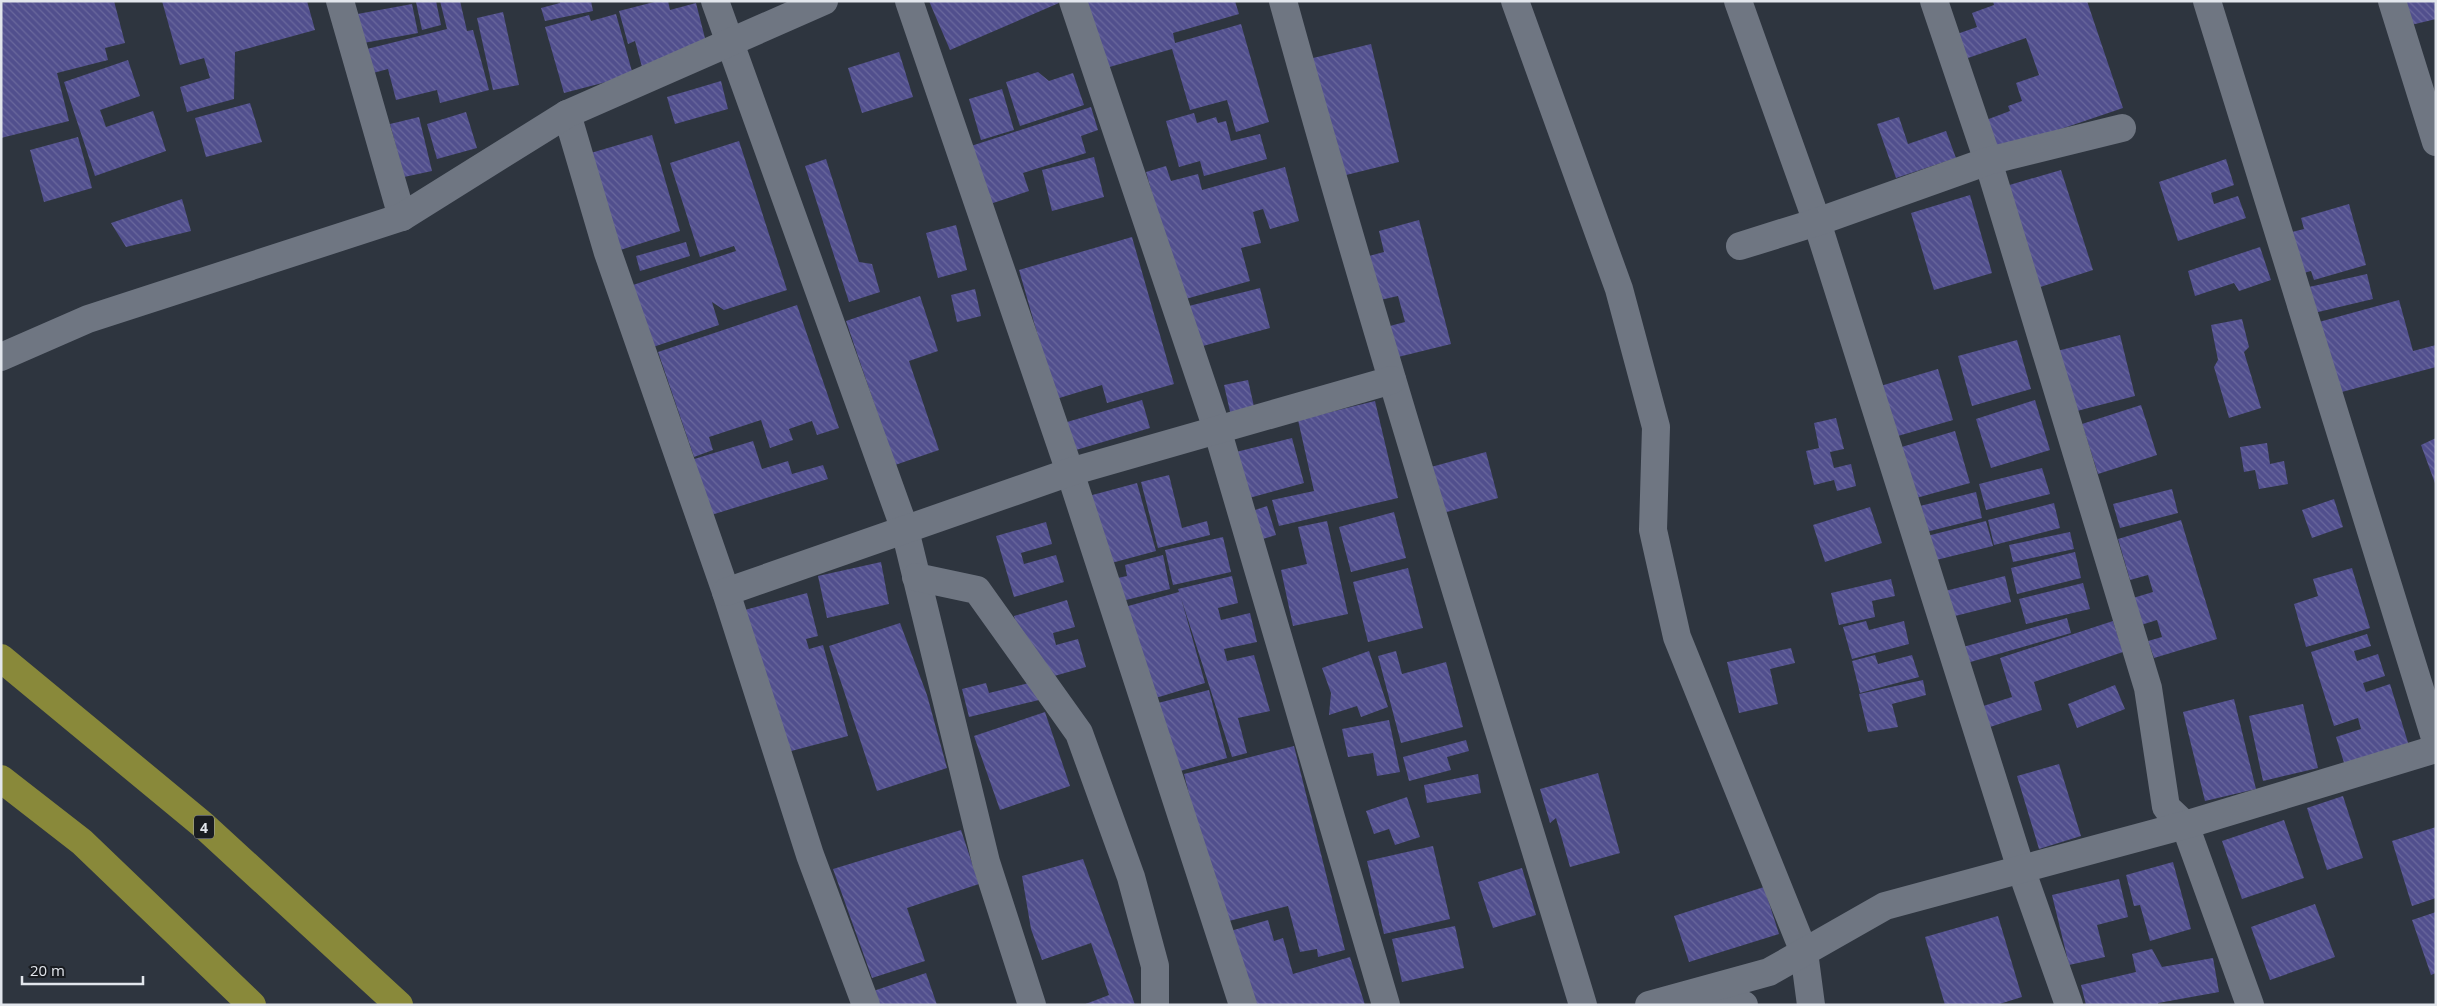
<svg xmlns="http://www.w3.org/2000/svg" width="2437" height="1006" font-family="'Open Sans',sans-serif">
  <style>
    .building { fill: url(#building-back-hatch) }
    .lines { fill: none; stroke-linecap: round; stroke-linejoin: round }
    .street { stroke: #6f7682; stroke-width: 28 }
    .highway { stroke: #89893a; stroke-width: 28 }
    .labels { text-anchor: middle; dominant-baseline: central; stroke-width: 4; stroke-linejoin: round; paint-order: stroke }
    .shield { fill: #191c21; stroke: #a6a9af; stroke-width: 1 }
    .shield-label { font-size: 14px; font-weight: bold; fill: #e2e6ec }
  </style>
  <defs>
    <pattern id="building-back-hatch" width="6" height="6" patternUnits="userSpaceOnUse" patternTransform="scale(1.25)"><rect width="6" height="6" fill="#514f8d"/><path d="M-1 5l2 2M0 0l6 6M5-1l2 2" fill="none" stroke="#6a689d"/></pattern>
  </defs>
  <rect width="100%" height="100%" fill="#2e353f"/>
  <g class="building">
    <path d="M9 1H114L125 43 105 48 108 60 57 73 69 121 1 138V3Z"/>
    <path d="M162 1H307L315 30 235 52 234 99 187 112 180 87 210 78 204 58 180 65Z"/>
    <path d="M436 1 441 25 422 30 416 2Z"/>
    <path d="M440 1H460L467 31 473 30 489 90 440 103 437 90 396 100 388 69 373 73 367 49 447 29Z"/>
    <path d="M560 1H591L593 11 545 21 541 8 560 3Z"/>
    <path d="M658 1H668L670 10 696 3 708 50 642 67 635 41 628 44 619 11Z"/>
    <path d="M929 1H1058L1059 3 950 50Z"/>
    <path d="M1087 1H1235L1239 14 1173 33 1175 43 1241 24 1269 122 1236 132 1227 100 1190 110 1172 49 1106 68Z"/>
    <path d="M1993 1H2087L2123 108 1996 151 1986 120 2010 111 2008 106 2022 101 2016 83 2039 75 2026 38 1965 59 1957 34 1977 27 1972 13 1994 5Z"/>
    <path d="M2406 1H2436V19L2411 25Z"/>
    <path d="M412 4 418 33 358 44 352 15Z"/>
    <path d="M503 12 519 85 493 90 477 18Z"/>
    <path d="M616 14 633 75 564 93 545 27 589 15 591 21Z"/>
    <path d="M1371 44 1399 162 1338 177 1309 59Z"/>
    <path d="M899 52 913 97 862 113 848 68Z"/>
    <path d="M128 60 140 96 100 110 106 127 153 111 166 151 95 176 64 82Z"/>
    <path d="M1038 72 1049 81 1073 73 1084 105 1020 126 1006 82Z"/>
    <path d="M721 81 728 109 675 124 667 97Z"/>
    <path d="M1002 89 1014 130 981 140 969 99Z"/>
    <path d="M250 103 262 142 206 157 195 118Z"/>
    <path d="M1091 107 1098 130 1081 136 1086 153 1023 173 1029 191 984 206 965 148Z"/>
    <path d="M466 112 477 148 437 159 427 124Z"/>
    <path d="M1194 113 1197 123 1216 117 1218 123 1226 121 1231 141 1260 134 1267 159 1204 176 1200 161 1179 167 1166 121Z"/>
    <path d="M419 117 432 171 404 177 390 124Z"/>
    <path d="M1899 117 1908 144 1946 131 1956 158 1896 178 1877 124Z"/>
    <path d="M652 135 680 231 614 252 584 155Z"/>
    <path d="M78 137 92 188 44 202 30 150Z"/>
    <path d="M739 141 787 290 724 310 712 302 719 325 653 347 633 285 736 251 734 246 700 257 670 163Z"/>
    <path d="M1094 157 1104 197 1052 211 1042 170Z"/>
    <path d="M826 159 859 262 872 264 880 292 849 302 805 166Z"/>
    <path d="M2226 159 2234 185 2211 193 2214 204 2238 196 2246 218 2178 241 2159 182Z"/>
    <path d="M1166 166 1171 181 1198 174 1202 190 1285 167 1299 221 1270 229 1263 209 1253 212 1261 243 1241 248 1250 281 1182 300 1146 172Z"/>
    <path d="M2061 170 2093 270 2037 288 2006 186Z"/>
    <path d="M1970 195 1992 273 1934 290 1911 213Z"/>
    <path d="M182 199 191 231 126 247 111 223Z"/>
    <path d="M2349 204 2366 265 2314 280 2311 271 2300 274 2288 233 2304 229 2301 218Z"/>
    <path d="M1419 220 1451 344 1398 357 1390 326 1405 322 1398 296 1380 300 1369 256 1384 252 1379 231Z"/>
    <path d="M956 225 967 270 938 278 926 233Z"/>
    <path d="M1132 237 1174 384 1107 403 1102 385 1056 399 1019 270Z"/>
    <path d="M686 242 690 256 640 271 636 256Z"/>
    <path d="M2260 247 2271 280 2239 291 2234 283 2195 296 2188 271Z"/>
    <path d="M2367 274 2373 299 2314 313 2309 287Z"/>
    <path d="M1260 288 1270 328 1199 347 1189 306Z"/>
    <path d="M975 289 981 316 957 322 951 295Z"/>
    <path d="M920 296 938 351 909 361 939 450 895 465 846 321Z"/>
    <path d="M2399 300 2413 351 2436 345V367L2338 393 2319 322Z"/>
    <path d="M797 305 839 428 817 435 812 421 789 429 793 440 770 448 761 420 709 437 713 450 694 457 658 352Z"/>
    <path d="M2242 319 2249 347 2244 352 2261 408 2229 418 2214 367 2218 360 2211 325Z"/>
    <path d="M2120 335 2135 396 2073 412 2057 351Z"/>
    <path d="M2017 340 2031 389 1972 406 1958 356Z"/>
    <path d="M1938 369 1953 420 1891 438 1877 387Z"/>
    <path d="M1248 380 1255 411 1231 416 1224 385Z"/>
    <path d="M1142 400 1150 428 1076 450 1067 422Z"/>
    <path d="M2035 400 2050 450 1991 468 1976 419Z"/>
    <path d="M1375 401 1398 498 1279 526 1272 500 1314 491 1298 420Z"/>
    <path d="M2141 405 2157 455 2098 474 2082 424Z"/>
    <path d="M1836 418 1844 449 1830 452 1834 468 1851 464 1856 486 1837 491 1834 480 1814 485 1806 451 1819 448 1814 423Z"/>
    <path d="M1955 431 1970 483 1909 500 1895 449Z"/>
    <path d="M1292 438 1304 483 1249 498 1236 452Z"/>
    <path d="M2436 438V486L2421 445Z"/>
    <path d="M753 441 762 469 788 461 792 474 823 465 828 479 708 516 691 460Z"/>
    <path d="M2267 443 2270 464 2284 461 2288 484 2259 489 2255 470 2244 472 2240 447Z"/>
    <path d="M1486 452 1498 498 1443 513 1431 467Z"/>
    <path d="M2042 468 2050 494 1986 510 1979 484Z"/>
    <path d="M1169 475 1182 528 1207 521 1210 535 1158 548 1141 482Z"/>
    <path d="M1137 483 1156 551 1104 565 1085 497Z"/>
    <path d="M2172 489 2178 513 2120 528 2113 504Z"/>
    <path d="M1976 492 1982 518 1918 534 1912 508Z"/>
    <path d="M2334 499 2343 527 2312 538 2302 510Z"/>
    <path d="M2054 503 2060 528 1994 545 1988 520Z"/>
    <path d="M1267 506 1276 535 1256 541 1249 512Z"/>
    <path d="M1870 507 1882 543 1825 562 1813 525Z"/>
    <path d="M1394 512 1406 558 1351 572 1339 527Z"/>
    <path d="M2181 520 2217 639 2154 658 2148 641 2162 637 2157 620 2141 625 2133 598 2153 592 2148 575 2130 580 2118 539Z"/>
    <path d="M1327 521 1348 614 1293 626 1281 570 1307 564 1298 527Z"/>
    <path d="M1986 521 1993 546 1928 562 1923 537Z"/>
    <path d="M1046 522 1052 544 1021 553 1024 564 1056 555 1064 582 1014 597 996 536Z"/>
    <path d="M2070 532 2074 549 2013 562 2009 545Z"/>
    <path d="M1223 537 1231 572 1173 585 1165 550Z"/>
    <path d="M2075 552 2081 578 2017 594 2011 568Z"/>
    <path d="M1163 555 1170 589 1118 602 1113 579 1127 576 1125 565Z"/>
    <path d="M881 562 889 604 827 618 818 576Z"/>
    <path d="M1408 568 1423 628 1368 642 1353 582Z"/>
    <path d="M2352 568 2370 628 2306 647 2294 604 2318 596 2313 579Z"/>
    <path d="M1232 576 1238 603 1218 608 1221 620 1250 613 1257 642 1224 649 1227 661 1254 655 1270 711 1238 718 1247 753 1232 757 1181 598 1205 683 1149 700 1121 608 1179 592 1178 589Z"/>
    <path d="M2005 576 2011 602 1947 618 1941 592Z"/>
    <path d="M1891 579 1895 596 1872 601 1875 617 1839 625 1831 593Z"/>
    <path d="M2083 583 2090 609 2026 624 2019 599Z"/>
    <path d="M807 593 818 636 806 639 809 649 823 645 848 736 780 754 741 611Z"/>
    <path d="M1067 600 1075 627 1053 633 1056 645 1078 639 1086 667 1033 682 1014 616Z"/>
    <path d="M2067 618 2071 633 1967 663 1963 647Z"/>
    <path d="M1866 621 1869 630 1904 621 1909 644 1852 659 1843 627Z"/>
    <path d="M2113 621 2123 652 2034 682 2042 710 1987 728 1980 707 2012 697 2000 658Z"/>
    <path d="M900 623 927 695 947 768 877 791 829 646Z"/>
    <path d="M2367 634 2371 646 2354 651 2357 661 2378 654 2385 676 2363 683 2366 692 2390 684 2409 746 2345 766 2336 737 2361 729 2358 718 2334 726 2311 652Z"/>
    <path d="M1791 648 1795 663 1770 669 1778 704 1739 713 1727 662Z"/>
    <path d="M1369 651 1388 707 1361 717 1357 706 1329 715 1331 693 1322 668Z"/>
    <path d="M1396 651 1402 674 1446 662 1463 727 1401 743 1378 656Z"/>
    <path d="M1875 655 1878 664 1912 655 1919 677 1860 693 1852 661Z"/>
    <path d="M1923 680 1926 695 1892 704 1898 727 1868 732 1859 694Z"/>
    <path d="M1033 682 1039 700 969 717 962 689 986 683 989 693Z"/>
    <path d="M2115 685 2125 709 2077 728 2068 704Z"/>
    <path d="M1209 690 1227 758 1173 773 1154 704Z"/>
    <path d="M2234 699 2256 789 2205 801 2183 712Z"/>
    <path d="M2303 704 2318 768 2263 781 2249 716Z"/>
    <path d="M1045 712 1070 786 1000 810 974 736Z"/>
    <path d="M1389 720 1400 772 1377 776 1373 753 1348 757 1342 729Z"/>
    <path d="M1466 740 1469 751 1447 757 1451 770 1409 781 1403 757Z"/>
    <path d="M1294 746 1345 950 1318 957 1317 949 1300 952 1288 906 1221 923 1184 774Z"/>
    <path d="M2059 764 2081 836 2039 849 2017 776Z"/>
    <path d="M1598 773 1620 853 1570 867 1556 818 1550 823 1540 789Z"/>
    <path d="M1478 774 1481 793 1427 803 1424 785Z"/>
    <path d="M2343 796 2363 858 2327 870 2307 808Z"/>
    <path d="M1407 797 1420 837 1395 845 1389 829 1374 834 1366 811Z"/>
    <path d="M2284 820 2304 878 2242 899 2222 841Z"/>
    <path d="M2436 827V898L2412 906 2392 841Z"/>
    <path d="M961 830 979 884 907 908 925 961 872 978 833 869Z"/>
    <path d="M1433 846 1450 919 1384 934 1367 861Z"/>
    <path d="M1083 859 1135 1005H1083L1109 995 1091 943 1042 960 1031 929 1022 876Z"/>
    <path d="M2173 862 2191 929 2150 941 2140 905 2134 906 2126 875Z"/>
    <path d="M1522 868 1536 915 1493 928 1478 882Z"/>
    <path d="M2119 879 2128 917 2097 925 2105 957 2069 965 2052 895Z"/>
    <path d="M1764 887 1779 934 1689 962 1674 916Z"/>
    <path d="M2315 904 2335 957 2270 980 2251 927Z"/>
    <path d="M2436 912V973L2431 975 2412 920Z"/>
    <path d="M1998 916 2022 997 1996 1005H1945L1925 937Z"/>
    <path d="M1268 920 1274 941 1283 938 1293 974 1350 957 1365 1005H1249L1227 932Z"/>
    <path d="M1455 926 1464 968 1402 982 1392 939Z"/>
    <path d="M2152 949 2162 967 2213 958 2219 992 2158 1003V1005H2086L2081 985 2136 972 2132 954Z"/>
    <path d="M926 973 937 1005H855L853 998Z"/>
  </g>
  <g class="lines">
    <g class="street">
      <path d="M340 1 402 217"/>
      <path d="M715 1 905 530 986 862 1032 1005"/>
      <path d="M909 1 1070 472 1243 1005"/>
      <path d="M1073 1 1217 429 1386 1005"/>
      <path d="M1283 1C1376 338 1481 671 1583 1005"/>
      <path d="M1515 1 1619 289 1656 427 1653 530 1677 637 1804 952 1811 1005"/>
      <path d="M1738 1 1817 222 2021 869 2069 1005"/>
      <path d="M1934 1 1988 161 2148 688 2166 807 2185 825 2250 1005"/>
      <path d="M2207 1 2436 741"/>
      <path d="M2392 1 2436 142"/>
      <path d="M567 114 608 253 726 592 810 855 866 1005"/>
      <path d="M1740 246 1817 222 1988 161 2122 128"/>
      <path d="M1 357 88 319 402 217 567 114 824 1"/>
      <path d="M916 577 977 590 1079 733 1131 877 1155 966V1005"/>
      <path d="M726 592 1070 472 1392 380"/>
      <path d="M1706 990 1744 1005"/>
      <path d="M1649 1005 1769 972 1885 906 2185 825 2436 749"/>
    </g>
    <g class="highway">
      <path d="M1 658 203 825 399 1005"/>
      <path d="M1 779 82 842 252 1005"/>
    </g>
  </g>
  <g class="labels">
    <rect class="shield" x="194" y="815.5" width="20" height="23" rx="4"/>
    <g class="shield-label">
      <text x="204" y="827">4</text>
    </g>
  </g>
  <rect width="2437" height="1006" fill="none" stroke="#e2e6ec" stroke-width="5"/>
  <path d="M22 976v8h121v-8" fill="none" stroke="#e2e6ec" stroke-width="2.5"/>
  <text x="30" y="976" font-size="15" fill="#e2e6ec" stroke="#191c21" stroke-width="4" paint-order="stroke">20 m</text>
</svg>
